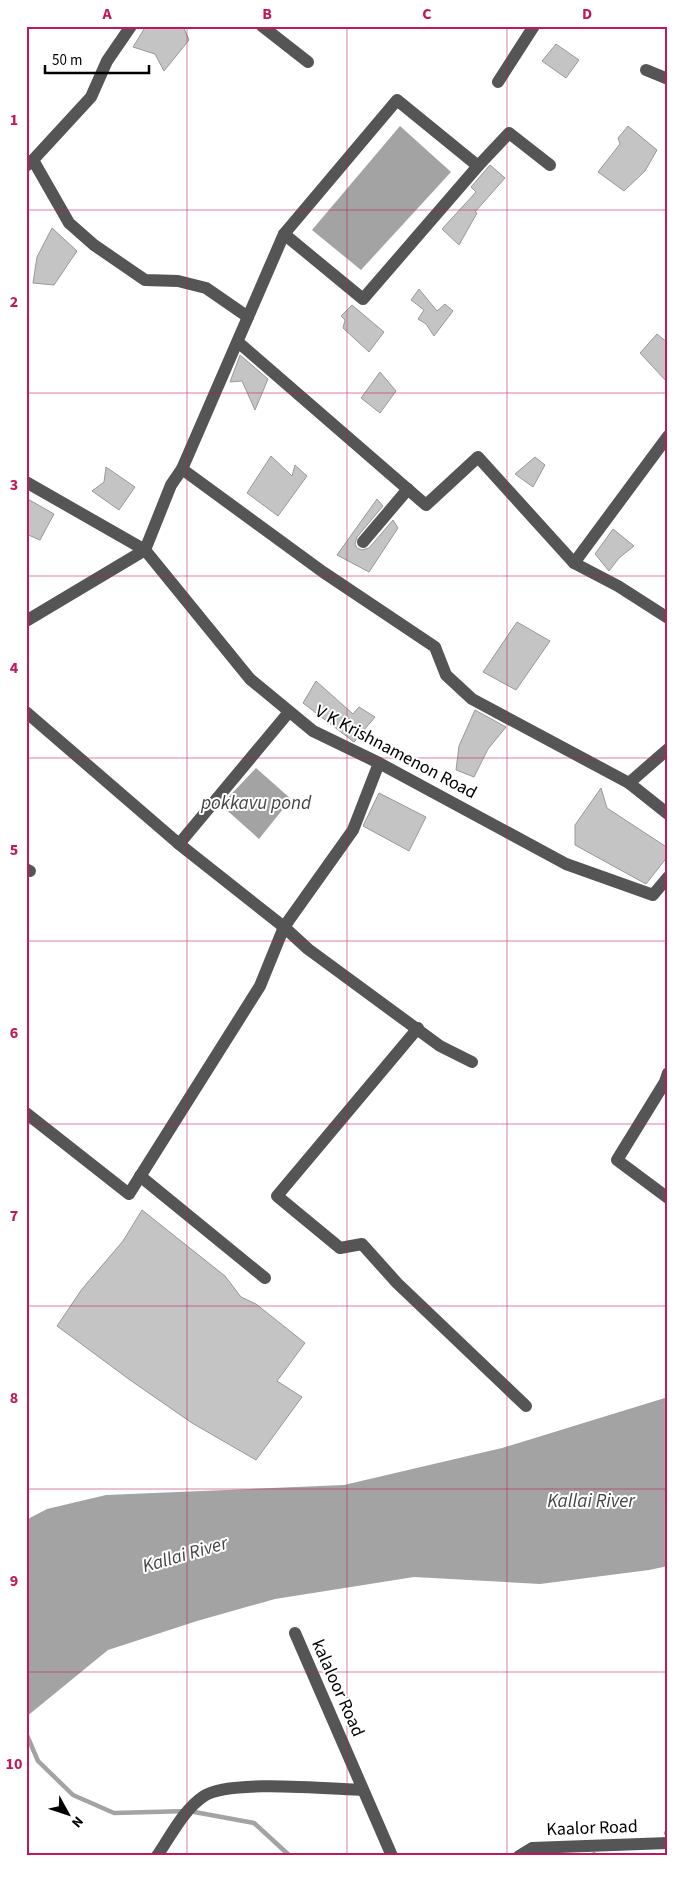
<svg xmlns="http://www.w3.org/2000/svg" width="694" height="1882" font-family="'Source Sans 3',sans-serif">
  <style>
    .water { fill: #a3a3a3 }
    .lines { fill: none; stroke-linecap: round; stroke-linejoin: round }
    .stream { stroke: #a3a3a3; stroke-width: 4.5 }
    .building { fill: #c4c4c4; stroke: #999 }
    .minor { stroke: #555; stroke-width: 12 }
    .grid { fill: none; stroke: #c2185b; stroke-width: 1; stroke-opacity: 0.55 }
    .labels { text-anchor: middle; dominant-baseline: central; stroke-width: 4; stroke-linejoin: round; paint-order: stroke }
    .street-label { font-size: 18px; fill: #000; stroke: #fff }
    .water-label { font-size: 19px; font-style: italic; fill: #444; stroke: #fff }
    .neatline { fill: none; stroke: #c2185b; stroke-width: 2 }
    .grid-label { font-size: 16px; text-anchor: middle; font-weight: bold; fill: #c2185b }
  </style>
  <rect width="100%" height="100%" fill="#fff"/>
  <g class="water">
    <path d="M400 126 451 172 361 270 312 230Z"/>
    <path d="M256 768 291 799 259 839 221 805Z"/>
    <path d="M668 1397V1566L649 1570 540 1584 414 1577 275 1599 197 1621 108 1650 26 1717V1520L47 1509 106 1495 344 1485 502 1448Z"/>
  </g>
  <g class="lines">
    <g class="stream">
      <path d="M26 1733 38 1761 73 1795 114 1813 189 1811 254 1823 290 1856"/>
      <path d="M666 1833 668 1832"/>
      <path d="M589 1856 594 1854"/>
    </g>
  </g>
  <g class="building">
    <path d="M146 26H183L189 40 164 71 155 54 133 47Z"/>
    <path d="M556 44 579 60 566 78 542 61Z"/>
    <path d="M628 126 657 150 645 171 624 191 598 172 620 144 618 138Z"/>
    <path d="M490 165 505 178 475 212 477 213 459 245 442 229 476 192 471 187Z"/>
    <path d="M52 228 77 251 54 285 33 283 37 257Z"/>
    <path d="M419 289 437 311 445 304 453 311 434 336 426 324 418 319 424 310 411 300Z"/>
    <path d="M352 305 384 332 369 352 343 328 345 320 341 316Z"/>
    <path d="M657 334 668 343V383L640 353Z"/>
    <path d="M240 355 268 379 255 410 242 381 230 382Z"/>
    <path d="M380 372 396 391 380 413 361 398Z"/>
    <path d="M271 456 292 476 295 465 307 476 278 516 247 493Z"/>
    <path d="M535 457 545 465 533 487 515 474Z"/>
    <path d="M106 467 135 487 119 510 92 491 104 482Z"/>
    <path d="M26 498 54 514 40 540 26 534Z"/>
    <path d="M377 499 383 506 357 537 355 544 357 548 362 550 369 548 393 520 398 528 369 572 337 555Z"/>
    <path d="M613 529 634 546 619 558 609 571 595 554Z"/>
    <path d="M517 622 550 641 516 690 483 672Z"/>
    <path d="M316 681 353 714 359 707 375 717 354 742 303 703Z"/>
    <path d="M475 710 506 727 488 749 474 777 456 770 459 746Z"/>
    <path d="M601 788 607 808 668 848V856L646 884 575 845V825Z"/>
    <path d="M379 793 426 817 409 851 363 826Z"/>
    <path d="M142 1210 225 1276 241 1297 256 1304 305 1343 277 1381 302 1397 256 1460 192 1423 130 1380 57 1326 82 1289 123 1241Z"/>
  </g>
  <g class="lines">
    <g class="minor">
      <path d="M262 26 308 62"/>
      <path d="M646 70 668 79"/>
      <path d="M498 82 534 26"/>
      <path d="M33 160 91 97 107 61 131 26"/>
      <path d="M550 165 509 133 478 166 397 100 284 234 182 469 323 572 435 647 446 675 472 699 629 783 668 814"/>
      <path d="M26 166 33 160 69 223 94 245 145 280 178 281 206 288 248 317"/>
      <path d="M284 234 363 299 478 166"/>
      <path d="M238 342 426 505 478 457 574 563 618 586 668 618"/>
      <path d="M26 482 145 550 250 679 313 731 379 763 566 864 653 895 668 877"/>
      <path d="M363 542 408 489"/>
      <path d="M574 563 668 436"/>
      <path d="M26 621 145 550 171 485 182 469"/>
      <path d="M26 712 179 844"/>
      <path d="M289 712 179 844 284 927 308 949 440 1046 472 1062"/>
      <path d="M629 783 668 749"/>
      <path d="M26 869 30 871"/>
      <path d="M418 1028 277 1196 340 1248 362 1244 397 1283 526 1406"/>
      <path d="M668 1073 665 1082 617 1160 668 1198"/>
      <path d="M26 1113 129 1194 260 986 284 927 353 830 379 763"/>
      <path d="M140 1176 265 1278"/>
      <path d="M295 1633 392 1856"/>
      <path d="M157 1856C170 1837 184 1809 204 1796 229 1779 330 1789 363 1790"/>
      <path d="M519 1856 532 1848 668 1843"/>
    </g>
  </g>
  <path class="grid" d="M187 26V1856M347 26V1856M507 26V1856M26 210H668M26 393H668M26 576H668M26 758H668M26 941H668M26 1124H668M26 1306H668M26 1489H668M26 1672H668"/>
  <g class="labels">
    <g class="street-label">
      <text transform="translate(396 752) rotate(28)">V K Krishnamenon Road</text>
      <text transform="translate(338 1688) rotate(66)">kalaloor Road</text>
      <text transform="translate(592 1828) rotate(-2)">Kaalor Road</text>
    </g>
    <g class="water-label">
      <text x="256" y="803">pokkavu pond</text>
      <text x="591" y="1501">Kallai River</text>
      <text transform="translate(185 1555) rotate(-16)">Kallai River</text>
    </g>
  </g>
  <rect width="694" height="1882" fill="none" stroke="#ffffff" stroke-width="55"/>
  <g transform="translate(68 1814) rotate(130)" stroke="#ffffff" stroke-width="4" paint-order="stroke">
  <path d="M0-4L9 19L0 12L-9 19Z" fill="#000000"/>
  <text y="-8" font-size="14" font-weight="bold" text-anchor="middle" fill="#000000">N</text>
  </g>
  <path d="M45 65v8h104v-8" fill="none" stroke="#000000" stroke-width="2.5"/>
  <text x="52" y="65" font-size="15" fill="#000000" stroke="#ffffff" stroke-width="4" paint-order="stroke">50 m</text>
  <rect x="28" y="28" width="638" height="1826" class="neatline"/>
  <g class="grid-label">
    <text x="107" y="19">A</text>
    <text x="267" y="19">B</text>
    <text x="427" y="19">C</text>
    <text x="587" y="19">D</text>
    <text x="14" y="125">1</text>
    <text x="14" y="307">2</text>
    <text x="14" y="490">3</text>
    <text x="14" y="673">4</text>
    <text x="14" y="855">5</text>
    <text x="14" y="1038">6</text>
    <text x="14" y="1221">7</text>
    <text x="14" y="1403">8</text>
    <text x="14" y="1586">9</text>
    <text x="14" y="1769">10</text>
  </g>
</svg>
